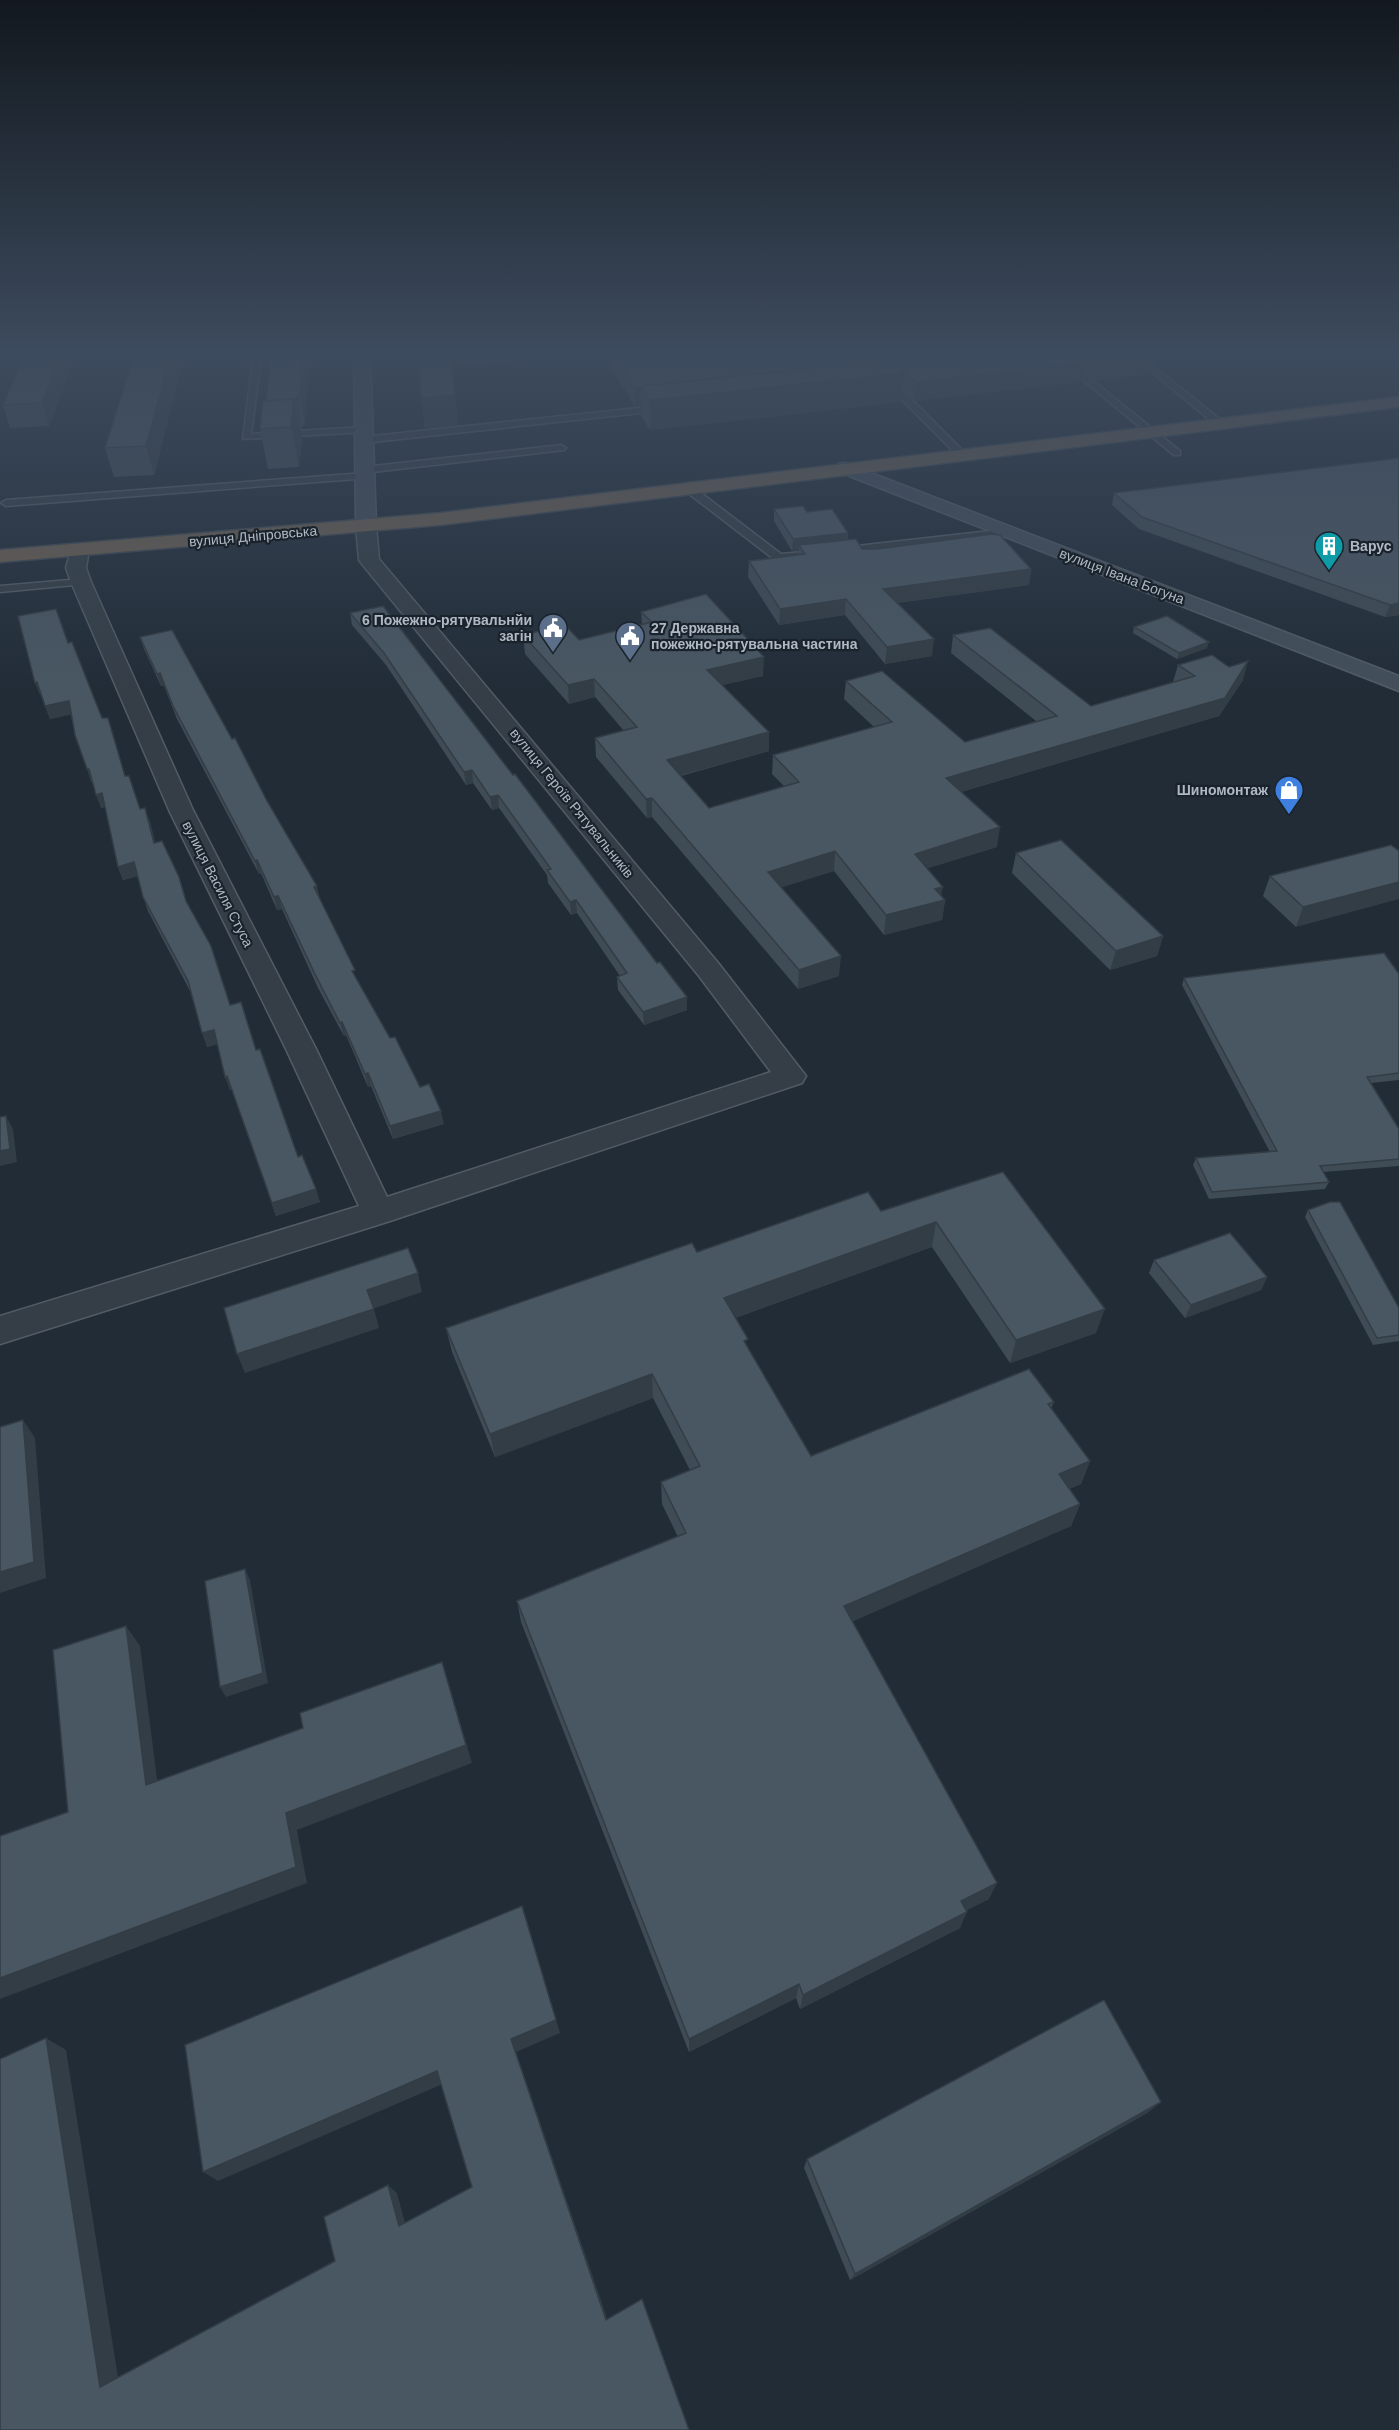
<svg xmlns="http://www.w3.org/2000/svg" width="1399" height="2430" font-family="Helvetica,sans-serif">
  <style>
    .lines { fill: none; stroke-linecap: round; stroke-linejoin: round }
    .lane-casing { stroke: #525c65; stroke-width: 3 }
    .street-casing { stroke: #525c65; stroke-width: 3 }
    .secondary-casing { stroke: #525c65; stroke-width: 3 }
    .highway-casing { stroke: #3f4952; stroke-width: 3 }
    .lane { fill: #353e47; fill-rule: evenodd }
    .street { fill: #353e47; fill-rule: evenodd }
    .secondary { fill: #434e5a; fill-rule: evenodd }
    .highway { fill: #6d6052; fill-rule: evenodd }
    .wall { fill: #3f4b55 }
    .shaded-wall { fill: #333d45 }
    .building { fill: #495763; stroke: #333d45; stroke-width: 1.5 }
    .labels { text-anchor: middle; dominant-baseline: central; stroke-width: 4.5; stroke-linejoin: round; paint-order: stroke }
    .far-street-label { font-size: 14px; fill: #afb9c4; stroke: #1a232c }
    .far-poi-label { font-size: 14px; font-weight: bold; fill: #afb9c4; stroke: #1a232c; text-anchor: start }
  </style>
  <rect width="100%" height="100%" fill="#212c37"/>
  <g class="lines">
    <g class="lane-casing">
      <g id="lane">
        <path d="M254 350H262L251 434 363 427 368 430 366 432 243 439Z"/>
        <path d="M1046 350H1055L1180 451V455H1174Z"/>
        <path d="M1187 350H1213L1209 353 1146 360 1223 422V426H1217L1135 358 1139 355Z"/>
        <path d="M881 382H894L965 453V457H959L889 387H878L877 385Z"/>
        <path d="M666 405 669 406V410L363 443 358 440 363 437Z"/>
        <path d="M561 445 566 448 564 450 364 473 359 470 364 467Z"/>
        <path d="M365 473 370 476 369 478 6 506 1 503 6 500Z"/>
        <path d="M684 486H692L781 554 803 552 808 555 803 558 775 560 684 490Z"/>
        <path d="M1008 529 1012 530V534L839 554 834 551 839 548Z"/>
        <path d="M81 579 87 582 85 584 0 592V586Z"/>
      </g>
    </g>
    <g class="street-casing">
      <path id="street" d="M366 520 373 522 376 526 379 559 719 964 806 1076 802 1083 390 1221 0 1344V1316L359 1206 286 1049 169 810 71 582 66 568 72 546H86L89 550 86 568 91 582 193 810 316 1049 387 1197 771 1072 699 976 362 564 359 560 356 526 359 522Z"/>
    </g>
    <g class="secondary-casing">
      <g id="secondary">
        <path d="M354 350H370L376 526 373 530H359L356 526Z"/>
        <path d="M845 463 1399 676V691L839 472 836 468 839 464Z"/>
      </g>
    </g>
    <g class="highway-casing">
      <path id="highway" d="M1399 397V407L440 525 0 562V550L440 513Z"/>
    </g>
    <use href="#lane" class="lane"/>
    <use href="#street" class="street"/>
    <use href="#secondary" class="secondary"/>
    <use href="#highway" class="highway"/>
  </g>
  <g class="wall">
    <path d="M272 350H310L305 425 302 426V429H300L302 438 299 467 268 469 260 429 266 401Z"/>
    <path d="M418 350H586V357L452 364 458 425 425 428 421 398Z"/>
    <path d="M611 350H1143L1150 355 1146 374 1096 380 1083 370 1081 382 914 401 902 389 901 402 650 430 641 416V405L635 406 611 368Z"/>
    <path d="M69 356 72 365 49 426 10 428 3 405Z"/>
    <path d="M184 357 154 475 114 477 105 448Z"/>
    <path d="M1399 458V615L1385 617 1139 529 1112 505 1114 493Z"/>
    <path d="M774 509 807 512 848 533V540L862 549 1031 569 1029 585 897 603 932 656 885 664 845 615 779 625 748 577 749 561 799 555V550L792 551 774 521Z"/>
    <path d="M641 612 763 676 722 685 769 751 681 776 709 808 784 786 772 774 773 755 874 727 844 699 846 681 965 742 1036 721 951 653 953 635 1091 706 1173 682 1178 665 1243 680 1219 716 961 792 997 847 927 868 941 896 945 900 942 920 884 935 834 871 781 887 839 976 798 989 652 817 647 818 596 757 595 738 624 731 595 697 569 704 525 654 523 635 579 640 642 624Z"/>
    <path d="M350 613 687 1010 644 1025 618 990 617 977 620 976 577 913 571 915 548 883 547 875 499 808 492 810 473 783 466 785 386 665 352 625Z"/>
    <path d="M1134 627 1207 648 1177 659 1133 633Z"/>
    <path d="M140 637 267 801 320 899 357 980 390 1038 420 1087 444 1124 393 1139 371 1086 368 1087 346 1035 344 1036 318 988 282 909 277 910 261 873 259 874 177 719 164 686H161L144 649Z"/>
    <path d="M68 643 102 718 112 730 125 776 140 809 145 808 155 843 187 903 230 1005 256 1050 298 1157 320 1202 276 1216 232 1089 230 1090 217 1044 207 1047 190 991 148 911 143 897 138 876 123 880 118 867 105 807 101 808 92 782H91L72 714 50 719 41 695H40Z"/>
    <path d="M1391 845 1296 927 1263 896 1270 876Z"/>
    <path d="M1016 853 1163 936 1157 956 1110 970 1012 873Z"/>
    <path d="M1399 974V1080L1371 1083 1399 1129V1166L1323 1172 1329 1182 1325 1189 1209 1199 1193 1165 1196 1158 1270 1152 1182 985 1184 978Z"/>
    <path d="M1003 1172 1096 1333 1010 1363 932 1247 735 1318 747 1346 811 1456 1054 1402 1051 1408 1090 1461 1081 1484 1069 1489 1080 1504 1071 1526 852 1621 989 1899 966 1910 960 1928 800 2009 796 1998 689 2052 521 1622 517 1601 678 1537 662 1504 661 1482 690 1470 653 1398 495 1457 452 1352 446 1328 697 1252 881 1211Z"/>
    <path d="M1308 1210 1399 1308V1341L1373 1345 1305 1217Z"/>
    <path d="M1154 1260 1267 1277 1261 1290 1185 1318 1149 1273Z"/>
    <path d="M1161 2102 1147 2113 850 2280 804 2168 807 2159Z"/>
  </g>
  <g class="shaded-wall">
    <path d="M61 350H72L69 356 72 365 49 426 42 403Z"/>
    <path d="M172 350H182L184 357 154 475 146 446Z"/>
    <path d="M303 350H310L305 425 300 396Z"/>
    <path d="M450 350 458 425 425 428 421 398Z"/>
    <path d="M1150 355 1146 374 1096 380 1099 361Z"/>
    <path d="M892 360 891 374 904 373 901 402 650 430V400L640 386 641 405 635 406V387Z"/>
    <path d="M1084 363 1081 382 914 401 916 382Z"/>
    <path d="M297 396 302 426V429L296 399Z"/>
    <path d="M294 399 302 438 299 467 291 427Z"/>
    <path d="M848 533 847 544 799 545V550L792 551 793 539Z"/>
    <path d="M1031 569 1029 585 881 605 883 589Z"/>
    <path d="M846 599 845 615 779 625 780 609Z"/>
    <path d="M1399 603V615L1385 617 1390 605Z"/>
    <path d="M934 639 932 656 885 664 887 647Z"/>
    <path d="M1209 642 1207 648 1177 659 1179 653Z"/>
    <path d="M764 657 763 676 707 688V670Z"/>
    <path d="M1248 661 1243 680 1219 716 943 797 946 778Z"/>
    <path d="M160 673 164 686H161L157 674Z"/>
    <path d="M594 679 595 697 569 704 568 685Z"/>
    <path d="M37 682 42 695H40L35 683Z"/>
    <path d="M69 701 74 714 50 719 45 706Z"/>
    <path d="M769 732V751L667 779V760Z"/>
    <path d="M87 769H89L93 782H91Z"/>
    <path d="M472 770 473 783 466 785 464 772Z"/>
    <path d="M102 793 107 806 101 808 96 795Z"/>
    <path d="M498 795 499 808 492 810 490 797Z"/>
    <path d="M652 798V817L647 818 646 799Z"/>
    <path d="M145 808 150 821 159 857 154 843Z"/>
    <path d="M1000 827 997 847 913 873 915 854Z"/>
    <path d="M835 851 834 871 767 892 768 872Z"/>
    <path d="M257 860 261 873 259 874 255 861Z"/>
    <path d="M134 862 139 876 123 880 118 867Z"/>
    <path d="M1399 882V899L1296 927 1303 907Z"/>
    <path d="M317 886 320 899 314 887Z"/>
    <path d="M943 887 940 901 945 900 942 920 884 935 886 915 935 889Z"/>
    <path d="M278 896 282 909 277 910 274 897Z"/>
    <path d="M576 900 577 913 571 915 570 902Z"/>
    <path d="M1163 936 1157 956 1110 970 1116 951Z"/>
    <path d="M841 956 839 976 798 989 799 970Z"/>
    <path d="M687 997V1010L644 1025 643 1012Z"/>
    <path d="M342 1022 346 1035 344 1036 340 1023Z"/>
    <path d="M214 1030 219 1044 207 1047 202 1033Z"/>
    <path d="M368 1073 371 1086 368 1087 365 1074Z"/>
    <path d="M227 1076 232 1089 230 1090 225 1077Z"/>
    <path d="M441 1111 444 1124 393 1139 390 1126Z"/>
    <path d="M6 1116 13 1129 17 1162 0 1166V1151Z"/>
    <path d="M316 1189 320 1202 276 1216 272 1203Z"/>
    <path d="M936 1222 932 1247 723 1322 724 1298Z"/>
    <path d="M418 1273 422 1292 372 1309 367 1290Z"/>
    <path d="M1267 1277 1261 1290 1185 1318 1191 1305Z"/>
    <path d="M374 1309 379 1328 245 1373 237 1354Z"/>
    <path d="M1105 1309 1096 1333 1010 1363 1016 1340Z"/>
    <path d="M652 1374 653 1398 495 1457 490 1434Z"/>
    <path d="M23 1420 35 1438 46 1578 0 1593V1572Z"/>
    <path d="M1090 1461 1081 1484 1050 1497 1059 1474Z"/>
    <path d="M1080 1504 1071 1526 840 1627 844 1606Z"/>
    <path d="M245 1569 250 1580 268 1683 226 1697 220 1687Z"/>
    <path d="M126 1626 140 1646 160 1802 146 1785Z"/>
    <path d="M442 1662 472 1763 297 1830 307 1883 0 1999V1978L286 1813Z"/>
    <path d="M997 1883 989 1899 954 1917 961 1901Z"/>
    <path d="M967 1912 960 1928 800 2009 803 1995Z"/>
    <path d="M527 1922 560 2033 516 2052 609 2324 606 2320 511 2039Z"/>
    <path d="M799 1984 796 1998 689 2052V2039Z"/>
    <path d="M46 2038 66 2050 120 2390 100 2387Z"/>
    <path d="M437 2071 445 2083 218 2181 203 2172Z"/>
    <path d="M1161 2102 1147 2113 850 2280 855 2274Z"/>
    <path d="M388 2185 397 2193 408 2234 399 2226Z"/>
  </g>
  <g class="building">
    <path d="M27 350H63L42 403 3 405Z"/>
    <path d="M136 350H172L146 446 105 448Z"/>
    <path d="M272 350H303L300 396H297L296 399 266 401Z"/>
    <path d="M418 350H450L455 395 421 398Z"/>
    <path d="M611 350H1068L1084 363 916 382 892 360 635 387Z"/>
    <path d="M1085 350H1143L1150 355 1099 361Z"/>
    <path d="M891 360 904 373 650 400 640 386Z"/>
    <path d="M294 399 291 427 260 429 263 401Z"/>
    <path d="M1399 458V603L1390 605 1142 517 1114 493Z"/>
    <path d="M803 506 807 512 832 509 848 533 793 539 774 509Z"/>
    <path d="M992 534 1000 535 1031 569 883 589 934 639 887 647 846 599 780 609 749 561 805 554 799 545 856 539 862 549H877Z"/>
    <path d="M706 594 764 657 707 670 769 732 667 760 709 808 799 782 773 755 892 722 846 681 882 671 965 742 1057 716 953 635 990 628 1091 706 1195 676 1178 665 1212 655 1229 667 1248 661 1225 698 946 778 1000 827 915 854 943 887 935 889 945 900 886 915 835 851 768 872 841 956 799 970 652 798 646 799 595 738 637 727 594 679 568 685 523 635 565 625 579 640 652 622 641 612Z"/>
    <path d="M383 606 513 775 515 774 657 963 660 962 687 997 643 1012 617 977 627 973 576 900 570 902 547 870 551 869 498 795 490 797 472 770 464 772 384 653 350 613Z"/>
    <path d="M56 609 68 643 72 642 102 718H108L125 776H129L140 809 145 808 154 843 162 841 179 877 186 901 211 946 230 1005 241 1002 256 1050 260 1049 298 1157 302 1155 316 1189 272 1203 227 1076 225 1077 214 1030 202 1033 188 981 143 897 134 862 118 867 102 793 96 795 89 769H87L75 735 69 701 45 706 37 682 35 683 18 616Z"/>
    <path d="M1167 616 1209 642 1179 653 1134 627Z"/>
    <path d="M172 630 232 739 235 738 267 801 317 886 314 887 355 970 352 971 390 1038 395 1037 420 1087 429 1084 441 1111 390 1126 368 1073 365 1074 342 1022 340 1023 315 974 278 896 274 897 257 860 255 861 173 706 160 673 157 674 140 637Z"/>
    <path d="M1061 840 1163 936 1116 951 1016 853Z"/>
    <path d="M1391 845 1399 851V882L1303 907 1270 876Z"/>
    <path d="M1384 953 1399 974V1073L1367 1077 1399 1129V1159L1320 1166 1329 1182 1212 1192 1196 1158 1277 1151 1184 978Z"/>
    <path d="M6 1116 10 1149 0 1151V1117Z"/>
    <path d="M1003 1172 1105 1309 1016 1340 936 1222 724 1298 748 1339 744 1341 811 1456 1029 1369 1054 1402 1048 1404 1090 1461 1059 1474 1080 1504 844 1606 997 1883 961 1901 967 1912 803 1995 799 1984 689 2039 517 1601 686 1533 661 1482 700 1466 652 1374 490 1434 446 1328 692 1243 697 1252 868 1192 881 1211Z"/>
    <path d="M1330 1202H1340L1399 1308V1335L1377 1338 1308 1210Z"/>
    <path d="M1230 1233 1267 1277 1191 1305 1154 1260Z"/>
    <path d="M408 1248 418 1273 367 1290 374 1309 237 1354 224 1308Z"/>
    <path d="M23 1420 34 1562 0 1572V1427Z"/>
    <path d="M245 1569 263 1673 220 1687 205 1581Z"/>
    <path d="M126 1626 146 1785 303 1728 300 1713 442 1662 466 1745 286 1813 296 1867 0 1978V1836L68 1812 53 1650Z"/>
    <path d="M522 1906 556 2020 511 2039 606 2320 642 2299 689 2430H0V2059L46 2038 100 2387 335 2261 324 2217 388 2185 399 2226 472 2187 437 2071 203 2172 185 2045Z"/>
    <path d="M1104 2000 1161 2102 855 2274 807 2159Z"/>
  </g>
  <linearGradient id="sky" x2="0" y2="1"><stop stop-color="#12181e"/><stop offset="0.51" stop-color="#3d4b5e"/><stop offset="1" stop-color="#3d4b5e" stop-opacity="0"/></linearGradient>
  <rect width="1399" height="690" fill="url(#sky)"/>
  <defs>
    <g id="building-pin" transform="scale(1.5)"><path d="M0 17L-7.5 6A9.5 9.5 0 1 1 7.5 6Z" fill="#0f9aa8" stroke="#1a232c"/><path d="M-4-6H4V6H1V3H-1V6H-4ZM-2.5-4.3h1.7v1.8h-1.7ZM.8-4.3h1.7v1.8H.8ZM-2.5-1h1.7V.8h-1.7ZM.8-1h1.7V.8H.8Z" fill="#fff"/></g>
    <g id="civic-pin" transform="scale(1.5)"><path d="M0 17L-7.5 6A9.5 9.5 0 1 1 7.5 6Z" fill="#5c6f8a" stroke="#1a232c"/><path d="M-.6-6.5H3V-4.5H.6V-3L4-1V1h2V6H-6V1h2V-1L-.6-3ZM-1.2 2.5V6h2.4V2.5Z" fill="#fff"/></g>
    <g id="shop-pin" transform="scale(1.5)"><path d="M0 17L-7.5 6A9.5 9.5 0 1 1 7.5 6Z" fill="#3f7fe0" stroke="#1a232c"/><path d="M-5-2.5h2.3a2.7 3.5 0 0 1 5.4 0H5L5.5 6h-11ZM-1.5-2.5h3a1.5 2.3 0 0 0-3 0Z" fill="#fff"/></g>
  </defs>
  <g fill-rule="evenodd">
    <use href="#building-pin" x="1329" y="546"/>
    <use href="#civic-pin" x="553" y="628"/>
    <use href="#civic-pin" x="630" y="636"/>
    <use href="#shop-pin" x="1289" y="790"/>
  </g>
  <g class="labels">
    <g class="far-street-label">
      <text transform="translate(253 536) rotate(-5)">вулиця Дніпровська</text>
      <text transform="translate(1122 576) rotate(21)">вулиця Івана Богуна</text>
      <text transform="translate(572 803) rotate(51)">вулиця Героїв Рятувальників</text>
      <text transform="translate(218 884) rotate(63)">вулиця Василя Стуса</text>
    </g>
    <g class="far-poi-label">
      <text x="1350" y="546">Варус</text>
      <text x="532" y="620" text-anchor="end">6 Пожежно-рятувальнйи<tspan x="532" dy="16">загін</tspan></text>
      <text x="651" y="628">27 Державна<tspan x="651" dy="16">пожежно-рятувальна частина</tspan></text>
      <text x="1268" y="790" text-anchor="end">Шиномонтаж</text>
    </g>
  </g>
</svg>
